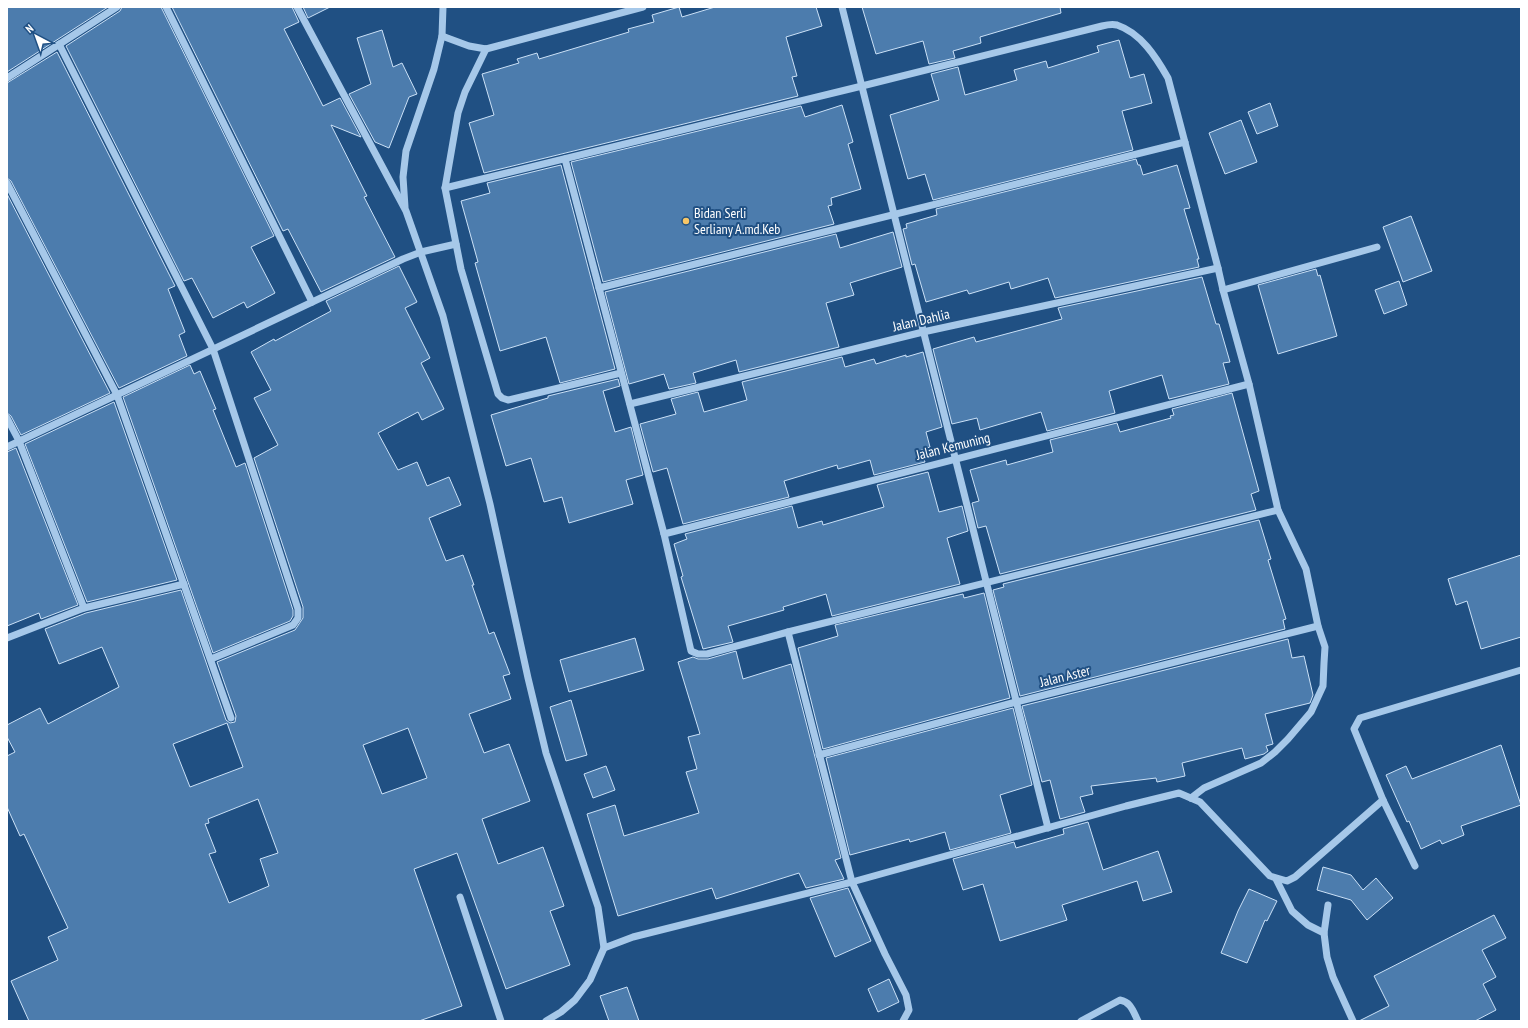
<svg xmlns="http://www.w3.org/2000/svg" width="1528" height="1028" font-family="'PT Sans Narrow',sans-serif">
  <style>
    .building { fill: #4c7cad; stroke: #cbe1f7; fill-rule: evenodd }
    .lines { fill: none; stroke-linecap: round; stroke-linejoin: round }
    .minor { stroke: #a6c8e9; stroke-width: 7 }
    .poi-dot { fill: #f7c667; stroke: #205083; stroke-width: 1.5 }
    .labels { text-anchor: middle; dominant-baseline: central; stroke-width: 4; stroke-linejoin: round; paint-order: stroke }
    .poi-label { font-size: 14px; fill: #fff; stroke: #205083; text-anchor: start }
    .street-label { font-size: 14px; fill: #fff; stroke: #205083 }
  </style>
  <rect width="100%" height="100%" fill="#205083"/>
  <g class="building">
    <path d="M7 7H108L7 72Z"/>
    <path d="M122 7H161L274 236 251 247 275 293 247 308 244 302 213 318 192 278 184 281 66 46 120 11Z"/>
    <path d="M172 7H292L299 22 284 29 323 106 340 98 361 137 331 125 367 196 364 197 395 257 321 292 288 229 283 231Z"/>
    <path d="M303 7H330L308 18Z"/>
    <path d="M679 7 682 17 715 7H816L822 26 786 37 797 76 792 77 798 96 484 173 469 123 494 115 482 74 519 63 517 59 537 53 539 59 629 32 628 29 654 22 652 15Z"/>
    <path d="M862 7H1060L1061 13 980 37 981 43 953 51 955 58 929 64 923 41 876 54Z"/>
    <path d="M382 30 393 67 402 63 417 94 409 97 389 148 375 142 349 94 371 84 357 38Z"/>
    <path d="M1119 40 1130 78 1144 74 1152 103 1122 111 1133 150 933 200 925 174 908 179 890 115 939 100 931 74 958 67 965 95 1017 80 1014 70 1046 61 1048 68 1099 52 1097 46Z"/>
    <path d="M57 52 175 286 168 289 185 332 179 335 187 356 119 388 11 181 7 178V83Z"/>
    <path d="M1270 103 1278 126 1257 134 1248 112Z"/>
    <path d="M842 105 853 142 848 144 861 189 831 198 832 205 828 206 834 224 603 282 571 162 801 106 805 117Z"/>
    <path d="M1241 120 1257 162 1225 174 1209 133Z"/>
    <path d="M1136 159 1138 165H1140L1143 175 1177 165 1190 208 1184 209 1199 259H1197L1199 267 1055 298 1048 278 1011 289 1009 282 969 294 967 290 926 302 915 264 912 265 903 229 907 228 906 224 937 215 936 209Z"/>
    <path d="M561 165 615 369 560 383 546 337 500 351 475 263 478 262 461 201 490 193 487 183Z"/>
    <path d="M7 194 110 393 21 435 11 416 7 413Z"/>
    <path d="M1411 216 1432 271 1403 282 1383 227Z"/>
    <path d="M893 232 902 267 850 283 854 295 826 303 839 347 739 372 736 360 693 373 696 383 669 389 664 374 629 384 605 292 836 234 840 248Z"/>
    <path d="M399 266 417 302 405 308 430 358 421 363 444 409 422 420 418 412 378 433 398 470 417 462 427 486 449 477 461 505 429 518 446 561 463 555 474 585H472L489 634 494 632 510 674 503 676 511 699 469 714 484 753 509 744 530 801 482 819 498 864 543 847 564 906 550 911 570 965 506 989 457 853 414 869 462 1006 419 1021H29L11 981 58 960 48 937 68 928 24 834 20 836 7 807V756L15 752 7 737V725L40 708 48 724 119 687 102 647 59 664 45 629 86 613 181 590 226 720 230 723 235 722 236 716 217 662 295 630 303 618V607L254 458 278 445 254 398 271 390 251 352 274 339 275 341 331 311 326 301ZM227 723 243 767 190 787 173 744ZM408 728 427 778 382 794 363 745ZM258 799 278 853 260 859 269 886 229 903 209 854 216 852 205 824 209 823 208 819Z"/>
    <path d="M1316 269 1318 276 1320 275 1337 336 1278 354 1258 285Z"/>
    <path d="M1202 277 1216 324H1219L1230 362 1223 363 1229 384 1169 399 1162 375 1109 391 1115 413 1047 431 1041 412 980 430 977 418 952 424 933 349 974 337 976 342 1062 319 1058 308Z"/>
    <path d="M1399 281 1407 305 1384 314 1375 290Z"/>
    <path d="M923 352 942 427 926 432 930 447 921 450 925 462 874 475 870 460 838 469 837 465 784 481 789 497 683 524 667 468 653 472 640 424 676 414 671 399 698 392 704 412 747 400 742 382 842 357 845 367 874 359 876 364 906 355V357Z"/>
    <path d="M190 365 194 374 200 371 216 409 213 410 236 467 245 463 293 610V616L290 621 213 653 123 397Z"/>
    <path d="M618 379 620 386 603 391 615 432 631 427 643 475 626 480 633 504 569 523 562 497 544 502 531 458 506 466 491 415 548 398V396Z"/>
    <path d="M1232 393 1259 491 1251 494 1256 510 1000 574 986 526 978 528 972 503 979 501 970 470 1006 460 1007 465 1053 452 1050 440 1117 423 1120 432 1171 418 1170 416 1174 415 1172 409Z"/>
    <path d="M114 402 177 580 87 602 25 444Z"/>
    <path d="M16 448 78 605 41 619 39 613 7 626V452Z"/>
    <path d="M928 472 939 512 962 506 968 531 947 538 960 584 832 616 826 594 783 607 784 610 728 626 733 642 703 649 681 577 683 576 674 544 687 539 685 534 792 506 798 528 822 521 823 525 884 507 877 485Z"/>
    <path d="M1259 520 1271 559 1268 560 1286 619 1283 620 1285 629 1020 696 993 590 1004 587 1003 584Z"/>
    <path d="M1521 555V637L1481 649 1467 601 1456 605 1448 579Z"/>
    <path d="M984 593 1010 698 823 749 798 648 838 636 835 625 963 594 964 598Z"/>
    <path d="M635 638 644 670 569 692 560 660Z"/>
    <path d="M1288 639 1292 658 1304 656 1313 695 1310 703 1265 714 1273 744 1266 746 1268 751 1264 754 1245 759 1242 748 1182 763 1185 776 1157 782 1156 778 1091 786 1093 794 1080 797 1085 812 1060 819 1050 780 1042 782 1022 706Z"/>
    <path d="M736 651 743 679 791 664 841 858 835 860 844 879 806 888 799 873 716 899 712 888 618 916 587 814 615 805 624 836 699 813 686 772 697 769 688 737 700 734 678 662 693 657 698 659H708Z"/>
    <path d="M571 700 587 755 566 761 550 707Z"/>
    <path d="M1013 708 1032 785 1000 795 1011 833 950 850 945 832 910 842 909 839 850 855 826 758Z"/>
    <path d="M1501 745 1521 805 1461 826 1464 835 1442 844 1440 840 1421 849 1409 821 1407 822 1386 775 1406 766 1412 779Z"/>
    <path d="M606 766 615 790 593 798 584 774Z"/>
    <path d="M1088 822 1103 870 1158 851 1172 892 1143 901 1137 881 1062 905 1067 920 1000 941 983 884 963 890 953 859 1014 842 1016 848 1064 834 1063 829Z"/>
    <path d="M1323 867 1351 875 1363 890 1376 878 1393 898 1367 920 1351 900 1317 890Z"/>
    <path d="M848 888 871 941 835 957 810 898Z"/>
    <path d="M1249 889 1277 901 1267 921 1265 920 1247 963 1221 953 1238 911Z"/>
    <path d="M1494 915 1506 938 1482 950 1496 977 1483 984 1496 1010 1475 1021H1359L1389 1006 1374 976Z"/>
    <path d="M889 979 899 1002 878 1012 868 989Z"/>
    <path d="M627 987 639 1021H609L600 996Z"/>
  </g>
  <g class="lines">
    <g class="minor">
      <path d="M166 7 312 302"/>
      <path d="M297 7 406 211 443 316 490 504 528 678 546 753 598 907 604 948 590 980 575 1000 561 1012 546 1021"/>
      <path d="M842 7 1048 828"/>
      <path d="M442 36 469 46 486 49 643 7"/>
      <path d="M59 44 213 349 298 609V618L293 625 211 659"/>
      <path d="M486 49 465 92 458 113 445 188 461 269 498 394 502 398 508 400 621 373"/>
      <path d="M7 78 117 7"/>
      <path d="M565 159 664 534 691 651 698 654H707L788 632 1278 510"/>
      <path d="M7 183 117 395 231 718"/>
      <path d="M445 188 862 86 1102 26C1106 25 1113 24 1117 25 1141 33 1156 57 1168 78L1218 268 1223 290 1249 384 1278 510 1306 569 1318 626 1325 647 1324 663 1323 686 1311 712 1288 739 1275 752 1261 763 1204 788 1191 798"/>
      <path d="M405 207 403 177 406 151 434 69 442 36 443 7"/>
      <path d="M599 288 1185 142"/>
      <path d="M1223 290 1377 247"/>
      <path d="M630 404 923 332 1218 268"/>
      <path d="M7 418 19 441 84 608"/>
      <path d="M7 447 403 259 421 252 456 244"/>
      <path d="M664 534 1249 384"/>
      <path d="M788 632 852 882 885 954 906 995 909 1010 903 1021"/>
      <path d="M7 638 84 608 184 584"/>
      <path d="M819 755 1016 702 1318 626"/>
      <path d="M1415 866 1383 800 1354 729 1360 718 1521 670"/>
      <path d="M1276 879 1292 911 1308 925 1324 933 1327 957 1333 977 1353 1021"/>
      <path d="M460 897 501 1021"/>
      <path d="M1324 933 1328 905"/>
      <path d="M604 948 633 937 852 882 1126 806 1179 793 1200 802 1270 876 1287 881 1295 877 1383 800"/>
      <path d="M1081 1021 1120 1000C1131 1002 1133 1011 1138 1021"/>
    </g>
  </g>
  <circle class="poi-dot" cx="686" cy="221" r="4"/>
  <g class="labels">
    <g class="poi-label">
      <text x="694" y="213">Bidan Serli<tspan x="694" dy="16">Serliany A.md.Keb</tspan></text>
    </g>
    <g class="street-label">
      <text transform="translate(921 320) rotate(-13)">Jalan Dahlia</text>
      <text transform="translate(953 446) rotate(-14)">Jalan Kemuning</text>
      <text transform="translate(1065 676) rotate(-14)">Jalan Aster</text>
    </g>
  </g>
  <rect width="1528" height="1028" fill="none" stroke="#ffffff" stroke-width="16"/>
  <g transform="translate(36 36) rotate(319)" stroke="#205083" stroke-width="3" paint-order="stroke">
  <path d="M0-3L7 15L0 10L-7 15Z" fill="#ffffff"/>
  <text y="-6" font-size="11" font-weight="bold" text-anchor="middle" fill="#ffffff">N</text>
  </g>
</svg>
